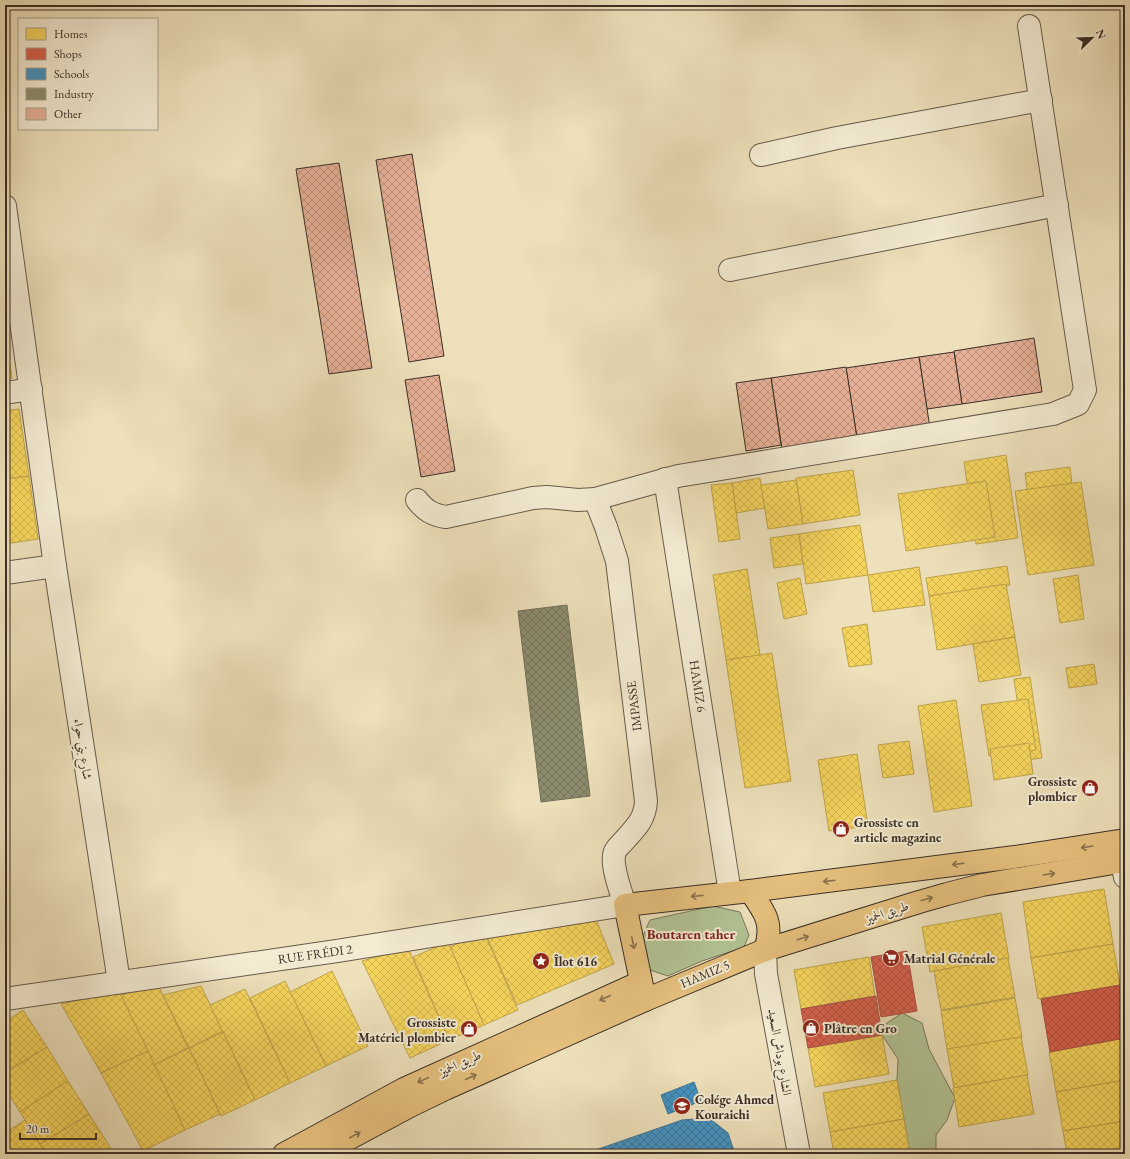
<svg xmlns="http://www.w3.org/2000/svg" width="1130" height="1159" font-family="'EB Garamond',Amiri,serif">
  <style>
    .grass { fill: #b2c394; stroke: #76795e }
    .homes { fill: url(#homes-cross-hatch); stroke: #bea34c }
    .shops { fill: url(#shops-cross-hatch); stroke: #a85142 }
    .schools { fill: url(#schools-cross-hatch); stroke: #417594 }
    .industry { fill: url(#industry-cross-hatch); stroke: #747059 }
    .building { fill: url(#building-cross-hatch); stroke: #3b2f27 }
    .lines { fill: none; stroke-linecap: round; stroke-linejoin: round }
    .minor-casing { stroke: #685b4c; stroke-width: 24 }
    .major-casing { stroke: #3b2f27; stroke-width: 24 }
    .minor { stroke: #f3ebd2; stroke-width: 22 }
    .major { stroke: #e6c07d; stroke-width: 22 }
    .oneway { stroke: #88704e }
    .labels { text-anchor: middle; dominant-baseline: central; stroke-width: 4; stroke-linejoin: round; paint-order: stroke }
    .street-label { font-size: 13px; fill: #3b2f27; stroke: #f3ebd2 }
    .poi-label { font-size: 13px; font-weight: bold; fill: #3b2f27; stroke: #f3ebd2; text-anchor: start }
    .neighbourhood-label { font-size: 14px; font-weight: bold; fill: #7a1f14; stroke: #f3ebd2 }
  </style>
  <defs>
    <pattern id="homes-cross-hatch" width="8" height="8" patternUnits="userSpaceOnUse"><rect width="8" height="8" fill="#f6d55c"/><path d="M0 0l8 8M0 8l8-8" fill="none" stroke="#d4b750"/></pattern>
    <pattern id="shops-cross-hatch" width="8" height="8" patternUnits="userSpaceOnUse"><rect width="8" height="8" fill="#d6604d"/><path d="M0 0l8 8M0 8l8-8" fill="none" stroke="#af5040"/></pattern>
    <pattern id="schools-cross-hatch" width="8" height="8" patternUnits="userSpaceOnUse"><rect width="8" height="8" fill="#4393c3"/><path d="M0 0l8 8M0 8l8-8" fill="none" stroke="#39789e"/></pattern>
    <pattern id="industry-cross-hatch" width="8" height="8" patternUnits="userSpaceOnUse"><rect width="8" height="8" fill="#8c8c6e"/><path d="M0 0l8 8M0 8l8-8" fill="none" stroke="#74735a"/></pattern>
    <pattern id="building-cross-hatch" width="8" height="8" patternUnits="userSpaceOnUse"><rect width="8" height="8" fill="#e7b197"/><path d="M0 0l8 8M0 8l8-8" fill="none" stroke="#bc907b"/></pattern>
  </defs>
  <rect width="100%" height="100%" fill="#ede0ba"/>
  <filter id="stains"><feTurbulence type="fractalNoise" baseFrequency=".005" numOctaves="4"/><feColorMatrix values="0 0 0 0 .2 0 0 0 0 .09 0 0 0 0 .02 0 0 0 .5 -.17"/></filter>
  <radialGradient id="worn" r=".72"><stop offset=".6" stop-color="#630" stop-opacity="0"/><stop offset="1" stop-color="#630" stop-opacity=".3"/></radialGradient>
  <g class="grass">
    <path d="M713 906 740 912 749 935 744 947 702 961 668 976 650 970 643 936 650 920Z"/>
    <path d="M902 1013 922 1023 929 1049 955 1098 947 1120 936 1135V1154H910L897 1080 898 1059 882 1035 881 1027Z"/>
  </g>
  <g class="homes">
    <path d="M5 330 12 378 5 379Z"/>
    <path d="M19 409 29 476 5 479V411Z"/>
    <path d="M1006 455 1018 538 976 544 964 462Z"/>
    <path d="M1070 467 1072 484 1027 490 1025 473Z"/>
    <path d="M853 470 860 515 803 524 796 478Z"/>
    <path d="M29 476 38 539 5 544V479Z"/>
    <path d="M760 478 765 508 736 513 732 483Z"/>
    <path d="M796 480 803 524 768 529 761 485Z"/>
    <path d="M986 481 995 537 906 551 898 494Z"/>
    <path d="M1081 482 1094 565 1028 575 1015 491Z"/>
    <path d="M732 483 740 539 719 542 711 485Z"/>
    <path d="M860 525 868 575 806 584 799 534Z"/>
    <path d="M799 534 803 564 774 568 770 538Z"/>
    <path d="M1007 566 1010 585 929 596 926 578Z"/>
    <path d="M919 567 925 605 873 612 868 575Z"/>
    <path d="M747 569 760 655 726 660 713 575Z"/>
    <path d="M1078 575 1084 619 1060 623 1053 579Z"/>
    <path d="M800 578 807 614 784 619 777 583Z"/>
    <path d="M1006 584 1015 637 937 650 929 596Z"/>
    <path d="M867 624 872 664 849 667 842 628Z"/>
    <path d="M1015 637 1021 675 979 682 973 644Z"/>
    <path d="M772 653 791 781 745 788 726 660Z"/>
    <path d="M1094 664 1097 684 1069 688 1066 668Z"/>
    <path d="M1030 677 1042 758 1026 760 1014 679Z"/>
    <path d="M1028 699 1036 750 989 756 981 705Z"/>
    <path d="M956 700 972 806 934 812 918 706Z"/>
    <path d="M909 741 914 774 883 778 878 745Z"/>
    <path d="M1029 743 1033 774 994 780 990 749Z"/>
    <path d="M857 754 868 826 829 831 818 760Z"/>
    <path d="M1104 889 1113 944 1031 958 1023 902Z"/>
    <path d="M1001 913 1009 959 930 972 922 927Z"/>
    <path d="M595 917 614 964 517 1005 486 935Z"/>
    <path d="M484 932 518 1010 484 1025 450 947Z"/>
    <path d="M448 942 484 1025 449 1040 413 957Z"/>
    <path d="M1113 944 1120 985 1038 999 1031 958Z"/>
    <path d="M408 948 449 1040 410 1058 362 961Z"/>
    <path d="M869 957 875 996 801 1009 794 970Z"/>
    <path d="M1008 958 1015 997 941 1010 934 971Z"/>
    <path d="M332 971 368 1046 326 1066 290 992Z"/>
    <path d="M285 981 326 1066 290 1083 250 998Z"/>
    <path d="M158 985 188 1048 154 1065 121 995Z"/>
    <path d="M201 986 223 1031 189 1048 163 995Z"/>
    <path d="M245 989 290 1083 255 1100 210 1005Z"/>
    <path d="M119 991 148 1051 101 1073 61 1004Z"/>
    <path d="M1015 998 1022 1037 947 1050 941 1011Z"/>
    <path d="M23 1010 47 1047 5 1073V1022Z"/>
    <path d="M223 1032 255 1100 221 1116 189 1048Z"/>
    <path d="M882 1035 889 1074 815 1087 808 1048Z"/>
    <path d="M1021 1037 1028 1075 954 1088 947 1049Z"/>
    <path d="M1125 1038V1080L1056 1092 1049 1052Z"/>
    <path d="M47 1047 68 1081 20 1112 5 1088V1073Z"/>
    <path d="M189 1048 220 1114 185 1130 154 1065Z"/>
    <path d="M148 1051 185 1130 143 1151 101 1073Z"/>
    <path d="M1027 1075 1034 1114 959 1127 953 1088Z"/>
    <path d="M897 1080 904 1119 830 1132 823 1093Z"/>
    <path d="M1125 1080V1121L1063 1131 1056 1092Z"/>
    <path d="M68 1081 89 1114 40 1144 20 1112Z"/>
    <path d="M89 1114 112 1150 106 1154H46L40 1144Z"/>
    <path d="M904 1119 910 1154H834L830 1132Z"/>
    <path d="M25 1120 46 1154H5V1133Z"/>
    <path d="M1125 1121V1154H1067L1063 1131Z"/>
  </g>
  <g class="shops">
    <path d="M907 951 917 1011 881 1017 871 957Z"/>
    <path d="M1120 985 1125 1013V1038L1050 1052 1041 999Z"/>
    <path d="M876 996 882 1035 808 1048 801 1009Z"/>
  </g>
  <g class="schools">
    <path d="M694 1082 701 1101 668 1114 661 1095Z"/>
    <path d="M709 1118 728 1133 735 1154H584L682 1120Z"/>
  </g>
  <path class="industry" d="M567 605 590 796 541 802 518 611Z"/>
  <g class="building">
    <path d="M412 154 444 356 409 362 376 160Z"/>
    <path d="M339 163 372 368 329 374 296 169Z"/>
    <path d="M1034 338 1042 392 962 404 954 351Z"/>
    <path d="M954 352 962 404 927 409 919 357Z"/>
    <path d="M919 357 930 428 857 438 846 368Z"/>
    <path d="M846 367 857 438 782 449 771 378Z"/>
    <path d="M439 375 455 471 421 477 405 380Z"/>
    <path d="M771 378 781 445 746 451 736 383Z"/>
  </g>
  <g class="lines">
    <g class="minor-casing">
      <g id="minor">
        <path d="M761 155 837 138 1041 100"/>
        <path d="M5 206 55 566 119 982"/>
        <path d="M730 270 1057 205"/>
        <path d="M5 393 31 389"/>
        <path d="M665 479 730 893"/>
        <path d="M417 500C425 510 432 515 446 517L533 498 547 497 578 500 595 499 678 476 1053 414 1078 404 1085 390 1029 26"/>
        <path d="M5 573 55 566"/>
        <path d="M1122 862 1125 877"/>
        <path d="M765 950 766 974 799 1154"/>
        <path d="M5 999 337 951 625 905C621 892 612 868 614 856 614 851 618 847 622 843 634 829 645 821 646 801L617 561 606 527 595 499"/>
      </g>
    </g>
    <g class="major-casing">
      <g id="major">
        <path d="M750 891C765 912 774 924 765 950"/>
        <path d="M645 1000 625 905 750 891 1015 857 1125 840"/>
        <path d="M284 1154 404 1089 641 982"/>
        <path d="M320 1154 412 1105 445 1089 645 1000 765 950 919 902 947 894 982 885 1125 861"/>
      </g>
    </g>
    <use href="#minor" class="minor"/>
    <use href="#major" class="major"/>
  </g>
  <defs><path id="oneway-shaft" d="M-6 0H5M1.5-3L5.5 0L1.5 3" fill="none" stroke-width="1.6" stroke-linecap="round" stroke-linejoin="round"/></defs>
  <g class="oneway">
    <use href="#oneway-shaft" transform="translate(1087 847) rotate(171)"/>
    <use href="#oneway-shaft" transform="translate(958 864) rotate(173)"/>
    <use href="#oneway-shaft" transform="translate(1049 874) rotate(-9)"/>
    <use href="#oneway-shaft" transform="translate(829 881) rotate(173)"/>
    <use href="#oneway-shaft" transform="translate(697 896) rotate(174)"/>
    <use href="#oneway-shaft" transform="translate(927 899) rotate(-15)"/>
    <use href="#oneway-shaft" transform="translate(803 938) rotate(-18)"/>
    <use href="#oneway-shaft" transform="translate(633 943) rotate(78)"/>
    <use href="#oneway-shaft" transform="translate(605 998) rotate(156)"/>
    <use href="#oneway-shaft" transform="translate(471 1077) rotate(-24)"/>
    <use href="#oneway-shaft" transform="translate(423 1080) rotate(155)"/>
    <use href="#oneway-shaft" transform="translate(355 1135) rotate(-28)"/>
  </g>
  <defs>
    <g id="shop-disc" transform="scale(0.9)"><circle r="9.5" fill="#8f2418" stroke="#f3ebd2"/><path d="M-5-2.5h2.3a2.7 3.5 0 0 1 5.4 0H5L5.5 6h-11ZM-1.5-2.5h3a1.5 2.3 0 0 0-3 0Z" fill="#fff"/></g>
    <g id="supermarket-disc" transform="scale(0.9)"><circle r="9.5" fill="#8f2418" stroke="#f3ebd2"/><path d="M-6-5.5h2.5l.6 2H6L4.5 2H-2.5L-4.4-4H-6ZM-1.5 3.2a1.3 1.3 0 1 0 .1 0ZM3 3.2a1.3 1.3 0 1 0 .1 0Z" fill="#fff"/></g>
    <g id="sight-disc" transform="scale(0.9)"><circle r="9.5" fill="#8f2418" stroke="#f3ebd2"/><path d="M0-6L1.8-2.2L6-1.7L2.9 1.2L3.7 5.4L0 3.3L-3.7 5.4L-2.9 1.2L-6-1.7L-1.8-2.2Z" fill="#fff"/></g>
    <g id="school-disc" transform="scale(0.9)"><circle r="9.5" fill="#8f2418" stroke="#f3ebd2"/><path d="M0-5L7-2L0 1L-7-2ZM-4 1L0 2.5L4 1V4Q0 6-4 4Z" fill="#fff"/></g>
  </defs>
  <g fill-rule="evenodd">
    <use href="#shop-disc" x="1090" y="788"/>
    <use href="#shop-disc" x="841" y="829"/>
    <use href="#supermarket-disc" x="891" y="958"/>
    <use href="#sight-disc" x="541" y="961"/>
    <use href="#shop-disc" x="811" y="1028"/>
    <use href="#shop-disc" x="469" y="1029"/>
    <use href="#school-disc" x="682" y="1106"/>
  </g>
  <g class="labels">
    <g class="street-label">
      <text transform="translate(698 686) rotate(81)">HAMIZ 6</text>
      <text transform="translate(634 706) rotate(-97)">IMPASSE</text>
      <text transform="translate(83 749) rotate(81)">شارع بني حواء</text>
      <text transform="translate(887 912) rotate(-18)">طريق الحميز</text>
      <text transform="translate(315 954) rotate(-8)">RUE FRÉDI 2</text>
      <text transform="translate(705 974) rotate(-23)">HAMIZ 5</text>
      <text transform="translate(780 1052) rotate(80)">الشارع بوداش السعيد</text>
      <text transform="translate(460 1063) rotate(-24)">طريق الحميز</text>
    </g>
    <g class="poi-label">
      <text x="1077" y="781" text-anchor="end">Grossiste<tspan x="1077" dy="15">plombier</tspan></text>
      <text x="854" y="822">Grossiste en<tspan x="854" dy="15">article magazine</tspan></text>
      <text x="904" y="958">Matrial Générale</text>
      <text x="554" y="961">Îlot 616</text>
      <text x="456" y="1022" text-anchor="end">Grossiste<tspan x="456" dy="15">Matériel plombier</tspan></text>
      <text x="824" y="1028">Plâtre en Gro</text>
      <text x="695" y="1099">Colége Ahmed<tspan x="695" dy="15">Kouraichi</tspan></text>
    </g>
    <g class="neighbourhood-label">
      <text x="691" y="934">Boutaren taher</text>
    </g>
  </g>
  <rect width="1130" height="1159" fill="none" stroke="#ede0ba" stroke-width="20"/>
  <rect x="6" y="6" width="1118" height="1147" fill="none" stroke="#3b2f27" stroke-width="2"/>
  <rect x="10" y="10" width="1110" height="1139" fill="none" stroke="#3b2f27"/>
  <rect x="18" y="18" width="140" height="112" fill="#f3ebd2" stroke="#a9a08e"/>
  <rect x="26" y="28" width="20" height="12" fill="#f6d55c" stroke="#a9a08e"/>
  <text x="54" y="38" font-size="12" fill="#3b2f27">Homes</text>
  <rect x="26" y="48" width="20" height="12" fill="#d6604d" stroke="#a9a08e"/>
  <text x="54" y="58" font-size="12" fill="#3b2f27">Shops</text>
  <rect x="26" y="68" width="20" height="12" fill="#4393c3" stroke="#a9a08e"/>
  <text x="54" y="78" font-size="12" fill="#3b2f27">Schools</text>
  <rect x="26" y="88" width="20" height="12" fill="#8c8c6e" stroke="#a9a08e"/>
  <text x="54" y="98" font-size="12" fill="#3b2f27">Industry</text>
  <rect x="26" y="108" width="20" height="12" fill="#e7b197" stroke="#a9a08e"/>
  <text x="54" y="118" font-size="12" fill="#3b2f27">Other</text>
  <g transform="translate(1092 38) rotate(67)" stroke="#f3ebd2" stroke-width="3" paint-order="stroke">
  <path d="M0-3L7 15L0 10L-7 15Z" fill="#3b2f27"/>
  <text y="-6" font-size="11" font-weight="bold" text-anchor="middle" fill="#3b2f27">N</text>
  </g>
  <path d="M20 1133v6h76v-6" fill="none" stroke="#3b2f27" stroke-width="2"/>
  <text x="26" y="1133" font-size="12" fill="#3b2f27" stroke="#f3ebd2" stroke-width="3" paint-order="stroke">20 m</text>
  <rect width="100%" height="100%" filter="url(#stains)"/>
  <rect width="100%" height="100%" fill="url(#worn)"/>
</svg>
